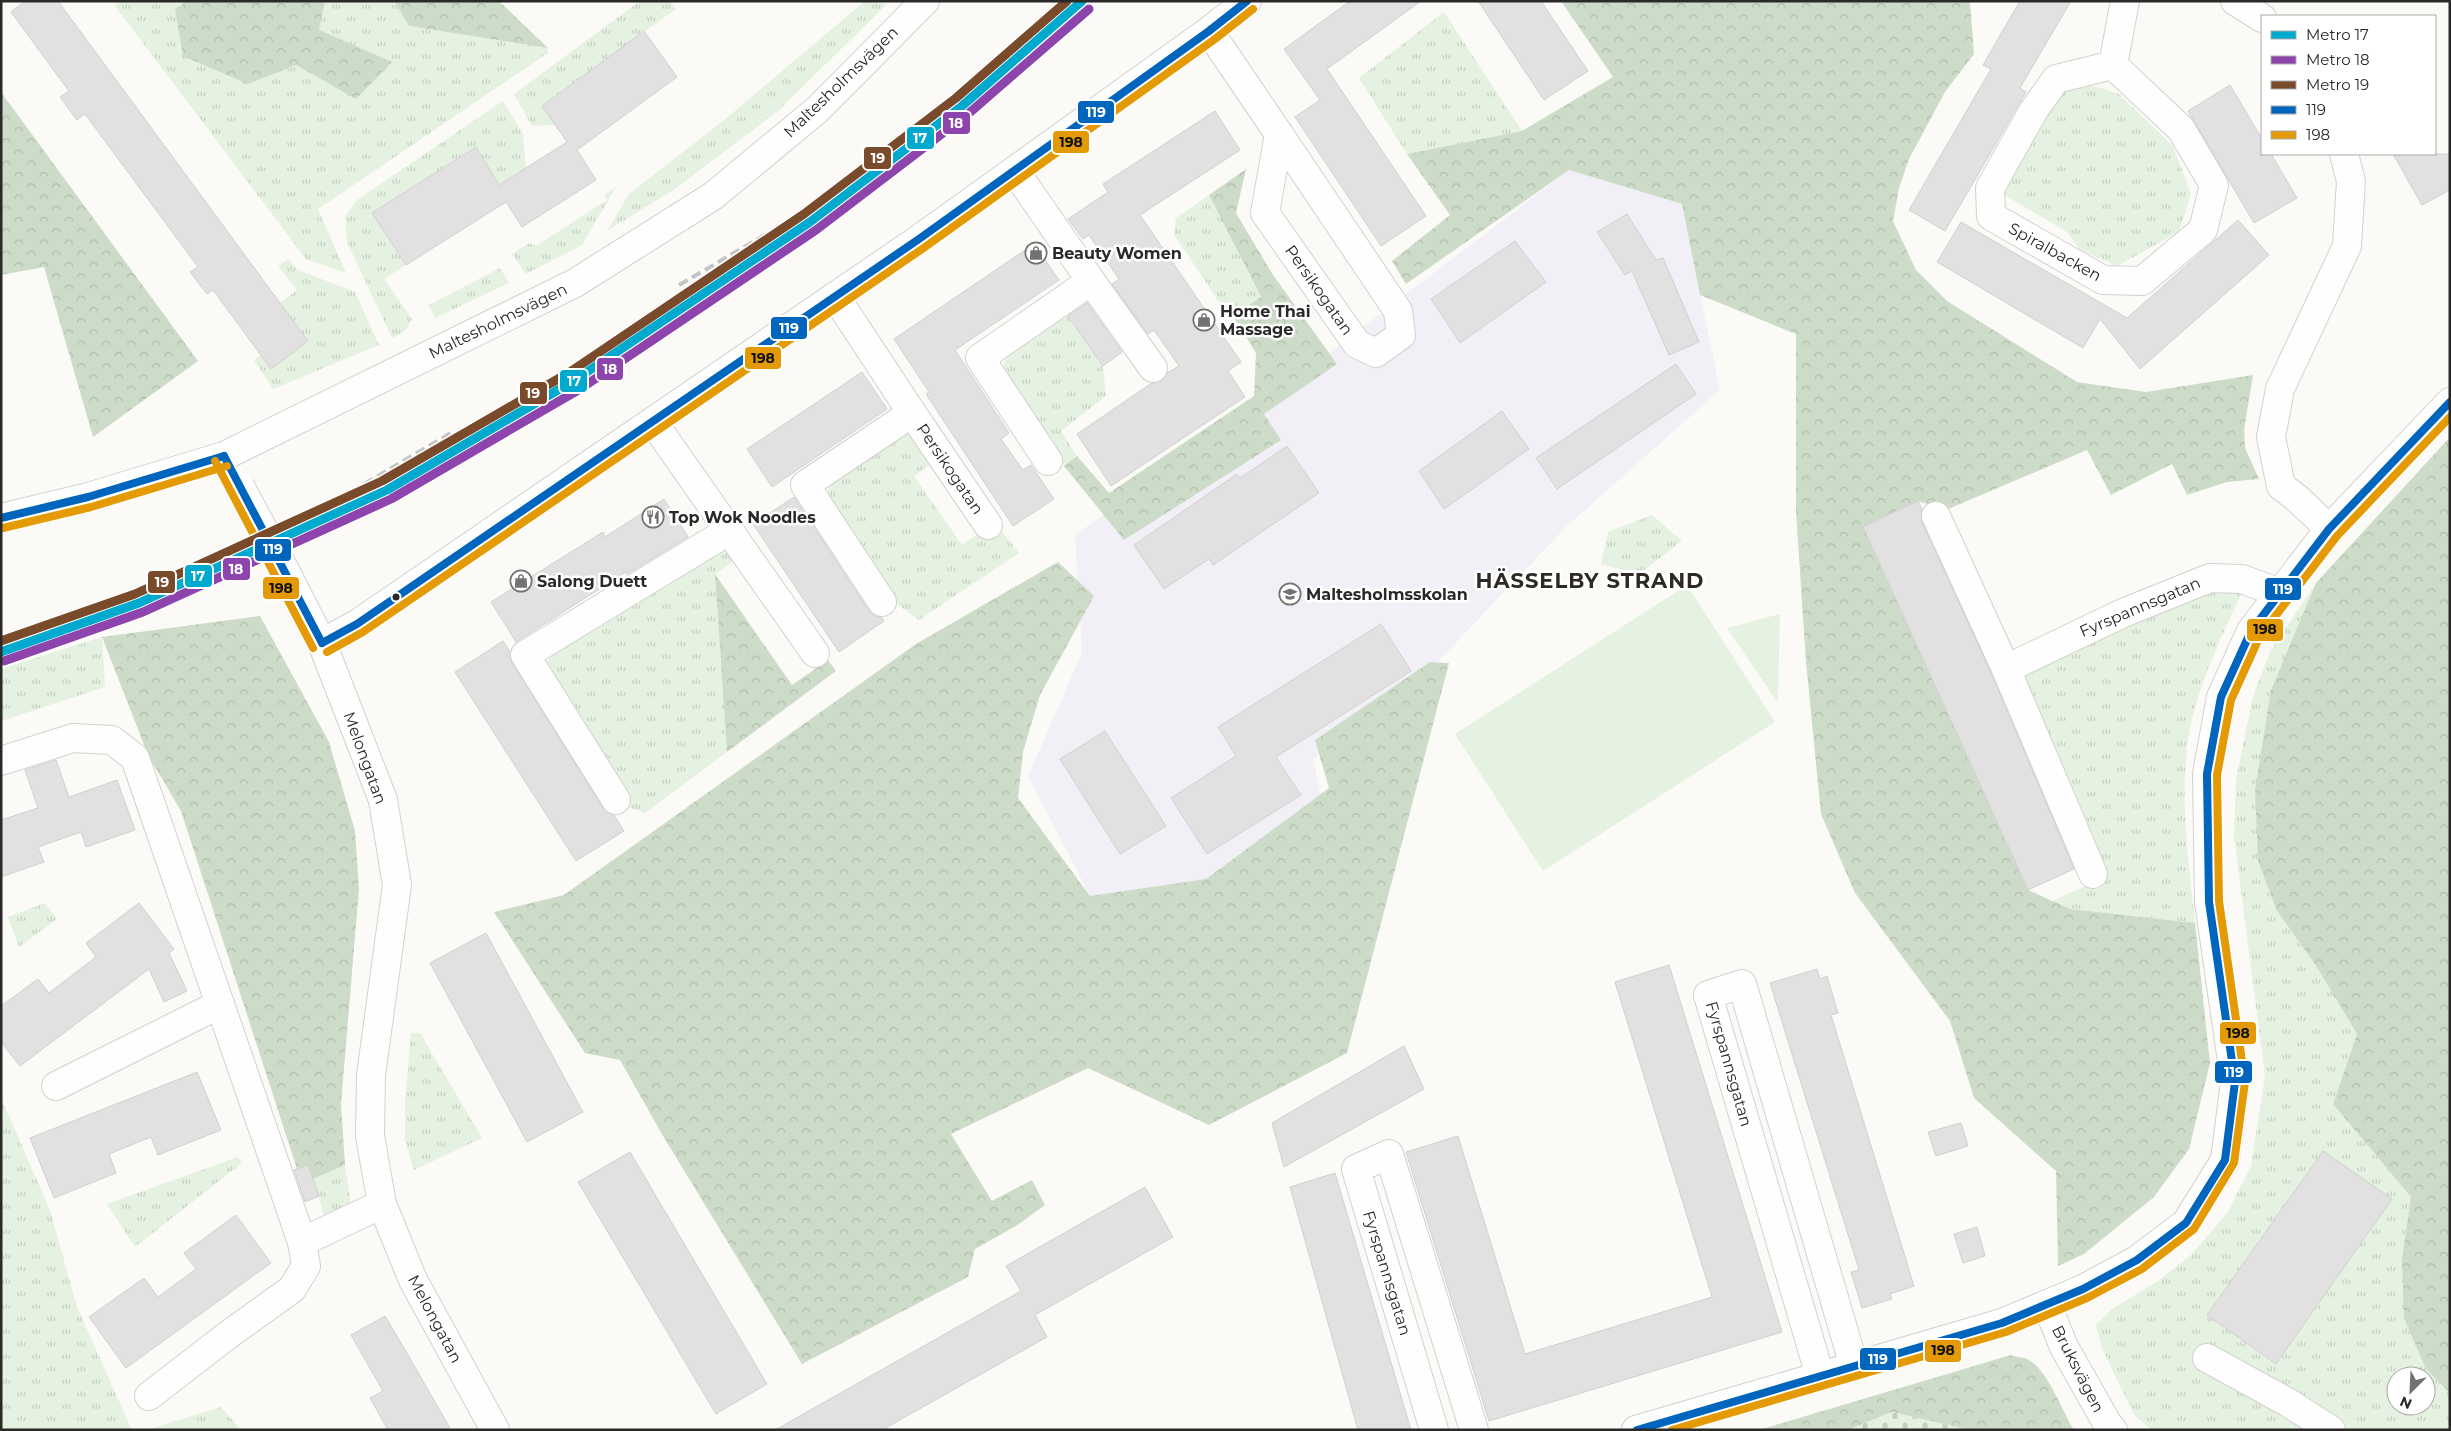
<svg xmlns="http://www.w3.org/2000/svg" width="2451" height="1431" font-family="Montserrat,sans-serif">
  <style>
    .education { fill: #f2f0f6 }
    .grass { fill: url(#grass-tufts); fill-rule: evenodd }
    .forest { fill: url(#forest-crowns) }
    .cemetery { fill: url(#cemetery-stones) }
    .garden { fill: #e5f1e1 }
    .building { fill: #e2e0e1; stroke: #d1d0d0 }
    .lines { fill: none; stroke-linecap: round; stroke-linejoin: round }
    .minor-casing { stroke: #d3d1cf; stroke-width: 30 }
    .minor { stroke: #fffefe; stroke-width: 28 }
    .rail { stroke: #c5c4c4; stroke-width: 4; stroke-dasharray: 10 5; stroke-linecap: butt }
    .minor-bridge-casing { stroke: #d3d1cf; stroke-width: 30; stroke-linecap: butt }
    .minor-bridge { stroke: #fffefe; stroke-width: 28 }
    .bus-1-casing { stroke: #fff; stroke-width: 11 }
    .bus-2-casing { stroke: #fff; stroke-width: 11 }
    .bus-1 { stroke: #0065bd; stroke-width: 8 }
    .bus-2 { stroke: #e39a04; stroke-width: 8 }
    .metro-1-casing { stroke: #fff; stroke-width: 12 }
    .metro-2-casing { stroke: #fff; stroke-width: 12 }
    .metro-3-casing { stroke: #fff; stroke-width: 12 }
    .metro-1 { stroke: #00a9ce; stroke-width: 9 }
    .metro-2 { stroke: #8e44ad; stroke-width: 9 }
    .metro-3 { stroke: #7a4b2a; stroke-width: 9 }
    .bus-dot { fill: #2b2927; stroke: #fff; stroke-width: 2 }
    .labels { text-anchor: middle; dominant-baseline: central; stroke-width: 5; stroke-linejoin: round; paint-order: stroke }
    .street-label { font-size: 16px; fill: #2b2927; stroke: #fff }
    .poi-label { font-size: 16px; font-weight: bold; fill: #2b2927; stroke: #fff; text-anchor: start }
    .district-label { font-size: 21px; font-weight: bold; letter-spacing: 1px; fill: #2d2a25; stroke: #fff }
    .line-badge { stroke: #fff; stroke-width: 2 }
    .badge-label { font-size: 14px; text-anchor: middle; font-weight: bold; fill: #fff }
    .pale-badge-label { font-size: 14px; text-anchor: middle; font-weight: bold; fill: #111 }
  </style>
  <defs>
    <pattern id="grass-tufts" width="24" height="20" patternUnits="userSpaceOnUse" patternTransform="scale(1.25)"><rect width="24" height="20" fill="#e5f1e1"/><path d="M3 7l-1-3M5 7V3M7 7l1-3M15 17l-1-3M17 17v-4M19 17l1-3" fill="none" stroke="#c5cfc1"/></pattern>
    <pattern id="forest-crowns" width="20" height="18" patternUnits="userSpaceOnUse" patternTransform="scale(1.25)"><rect width="20" height="18" fill="#cddcc8"/><path d="M2 6a3 3 0 1 1 6 0M12 15a3 3 0 1 1 6 0" fill="none" stroke="#b0bdac"/></pattern>
    <pattern id="cemetery-stones" width="16" height="16" patternUnits="userSpaceOnUse" patternTransform="scale(1.25)"><rect width="16" height="16" fill="#e5f1e1"/><path d="M2 7V4a2 2 0 0 1 4 0v3zM10 15v-3a2 2 0 0 1 4 0v3z" fill="#c5cfc1"/></pattern>
  </defs>
  <rect width="100%" height="100%" fill="#fcfaf7"/>
  <path class="education" d="M1569 170 1682 204 1720 390 1567 526 1430 670 1313 759 1332 843 1143 998 1028 776 1082 653 1075 535 1326 355Z"/>
  <g class="grass">
    <path d="M121 1H187L175 9 248 84 296 65 355 98 318 30 325 1H394L409 26 548 48V53L318 209 346 273 306 259 115 6Z"/>
    <path d="M640 1H670L676 9 542 106 555 125 532 126 514 94Z"/>
    <path d="M865 1 887 4 779 110 675 189 607 231 629 194 723 121Z"/>
    <path d="M1444 12 1522 131 1407 154 1359 78Z"/>
    <path d="M2086 83 2119 94 2173 146 2191 194 2179 232 2117 266 2080 250 2067 232 2003 194 2005 182 2014 173 2064 87Z"/>
    <path d="M503 101 523 134 526 168 499 185 475 147 372 213 406 265 384 279 412 319 405 331 392 338 347 242 345 217 357 200Z"/>
    <path d="M616 187 582 245 526 274 512 254 529 243 536 246 607 200 604 195Z"/>
    <path d="M1209 195 1261 298 1233 316 1219 302 1174 234 1176 218Z"/>
    <path d="M288 259 298 270 355 292 379 345 273 389 254 360 261 355 271 368 280 303 297 290 278 266Z"/>
    <path d="M500 268 509 283 435 318 429 305Z"/>
    <path d="M1076 302 1081 306 1068 316 1103 366 1106 396 1061 431 1077 456 1064 466 1007 384 1003 368 1010 347Z"/>
    <path d="M902 431 918 435 935 461 914 476 962 545 995 522 1019 553 919 620 886 596 827 502 828 490 837 475Z"/>
    <path d="M1652 515 1682 541 1639 574 1601 564 1608 532Z"/>
    <path d="M722 544 734 561 715 574 727 752 645 813 628 807 547 683V663L557 646Z"/>
    <path d="M2316 583 2271 690 2277 911 2315 964 2357 1034 2333 1104 2411 1197 2402 1258 2426 1369 2450 1393V1430H2152L2134 1415 2102 1348 2096 1325 2112 1309 2158 1281 2192 1254 2228 1212 2251 1166 2265 1076 2234 836 2236 780 2253 696 2271 650ZM2396 1376H2426V1406H2396Z"/>
    <path d="M2225 586 2241 595C2223 633 2205 671 2194 711 2176 780 2188 854 2195 923L2070 909 2052 901 2104 878 2079 819 2085 816 2036 704 2021 677 2030 664Z"/>
    <path d="M102 637 105 687 1 721V669Z"/>
    <path d="M45 903 57 919 19 947 8 917Z"/>
    <path d="M411 1033H420L482 1138 414 1170 405 1141V1101Z"/>
    <path d="M1 1098 50 1210 77 1307 132 1430H1Z"/>
    <path d="M238 1157 242 1163 135 1247 107 1204Z"/>
    <path d="M345 1165 351 1205 324 1215 313 1179Z"/>
    <path d="M221 1407 241 1430H146Z"/>
  </g>
  <g class="forest">
    <path d="M187 1H325L319 30 392 62 356 99 296 65 248 84 183 56 175 9Z"/>
    <path d="M394 1H499L548 48 409 26Z"/>
    <path d="M1561 1H1970L1974 54 1945 92 1909 159 1899 188 1893 221 1916 270 1947 301 2077 382 2146 392 2253 375 2244 430 2245 448 2259 479 2227 482 2187 495 2172 464 2111 495 2087 450 1946 510 1918 501 1863 527 2028 890 2070 909 2195 923 2210 1063 2189 1149 2154 1197 2084 1254 2058 1266 2056 1171 1974 1098 1950 1021 1855 893 1821 814 1806 662 1796 512V334L1700 295 1682 204 1569 170 1406 284 1392 261 1450 215 1407 154 1522 131 1613 77Z"/>
    <path d="M1 92 198 361 93 437 44 267 1 275Z"/>
    <path d="M1246 169 1236 213 1273 275 1337 364 1264 414 1281 440 1124 540 1064 466 1077 456 1109 493 1254 396 1256 353 1233 316 1261 297 1209 195Z"/>
    <path d="M2450 437V1393L2426 1369 2404 1318 2402 1258 2411 1197 2333 1104 2357 1034 2315 964 2277 911 2258 861 2255 790 2271 690 2316 583Z"/>
    <path d="M1058 562 1094 596 1040 695 1023 752 1018 798 1090 896 1206 879 1329 788 1315 740 1430 662 1449 663 1347 1053 1209 1125 1088 1068 951 1134 992 1201 1032 1180 1045 1205 1016 1226 975 1249 968 1277 802 1364 663 1136 620 1060 585 1053 494 912 564 895 916 644Z"/>
    <path d="M715 574 792 685 828 660 836 671 727 752Z"/>
    <path d="M260 616 329 742 355 831 359 889 341 1104 345 1165 313 1179 297 1169 181 811 148 755 102 637Z"/>
    <path d="M2011 1355C2016 1357 2022 1357 2027 1359 2047 1368 2062 1411 2074 1430H1968L1892 1412 1848 1430H1759Z"/>
  </g>
  <path class="cemetery" d="M1892 1412 1968 1430H1848Z"/>
  <g class="garden">
    <path d="M1687 585 1775 722 1543 871 1455 734Z"/>
    <path d="M1780 614 1778 703 1727 628Z"/>
  </g>
  <g class="building">
    <path d="M25 1H58L308 341 271 369 213 290 207 294 190 272 198 267 85 114 77 120 60 97 69 91 11 12Z"/>
    <path d="M1350 1H1421L1327 69 1426 216 1381 246 1295 117 1320 100 1284 49Z"/>
    <path d="M1478 1H1541L1588 71 1544 100Z"/>
    <path d="M2020 1H2071L2020 88 2026 92 1945 231 1909 210 1991 69 1983 65Z"/>
    <path d="M644 31 677 77 577 150 596 180 522 227 506 202 406 265 372 213 476 147 499 185 567 142 542 106Z"/>
    <path d="M2230 85 2262 139V154H2271L2297 198 2254 223 2188 111Z"/>
    <path d="M1215 111 1240 150 1140 215 1241 362 1228 371 1245 397 1111 486 1077 434 1152 383 1162 381 1167 373 1179 366 1154 330 1148 334 1112 284 1119 279 1089 235 1083 239 1068 219 1108 192 1103 184Z"/>
    <path d="M2393 154H2450V190L2422 205Z"/>
    <path d="M1627 214 1656 260 1663 258 1699 342 1669 355 1632 271 1625 275 1597 232Z"/>
    <path d="M2238 220 2269 255 2140 369 2100 319 2083 348 1937 262 1961 222 2127 318Z"/>
    <path d="M1515 241 1546 282 1460 343 1431 299Z"/>
    <path d="M1034 244 1059 280 955 350 1009 433 1001 439 1023 470 1031 465 1054 499 1013 526 926 394 929 392 894 339Z"/>
    <path d="M1087 303 1122 352 1103 366 1068 316Z"/>
    <path d="M1676 364 1696 394 1557 489 1536 458Z"/>
    <path d="M862 372 887 409 772 487 747 449Z"/>
    <path d="M1502 411 1529 449 1444 509 1419 471Z"/>
    <path d="M1287 446 1319 493 1213 565 1209 559 1164 589 1134 545 1237 474 1240 478Z"/>
    <path d="M794 497 869 611 875 616 881 617 884 621 839 652 753 524Z"/>
    <path d="M664 499 688 537 627 574 626 572 516 642 491 602 603 532 605 537Z"/>
    <path d="M1918 501 1922 509V522L1992 675 2074 869 2028 890 1863 527Z"/>
    <path d="M1381 624 1411 671 1276 757 1301 795 1207 854 1171 798 1236 756 1218 727Z"/>
    <path d="M503 641 510 652 512 663 603 808 614 815 624 831 576 861 455 672Z"/>
    <path d="M1105 731 1166 826 1120 854 1060 759Z"/>
    <path d="M56 760 69 797 117 780 135 830 86 847 81 832 38 847 44 862 1 877V820L38 808 25 770Z"/>
    <path d="M139 903 174 949 169 953 187 991 164 1002 149 969 20 1066 1 1042V1006L38 979 49 993 96 957 86 943Z"/>
    <path d="M486 933 583 1112 527 1142 430 963Z"/>
    <path d="M1669 965 1782 1332 1489 1421 1406 1152 1458 1136 1525 1354 1712 1297 1615 982Z"/>
    <path d="M1817 969 1820 979 1827 976 1838 1013 1831 1015 1914 1286 1890 1294 1892 1299 1862 1308 1851 1272 1859 1270 1770 983Z"/>
    <path d="M1404 1046 1424 1089 1284 1167 1272 1123Z"/>
    <path d="M197 1072 221 1130 158 1155 151 1137 109 1154 116 1173 54 1198 30 1138Z"/>
    <path d="M1961 1123 1968 1146 1936 1156 1928 1132Z"/>
    <path d="M2323 1151 2392 1199 2276 1364 2207 1315Z"/>
    <path d="M630 1152 767 1384 716 1414 578 1182Z"/>
    <path d="M308 1165 319 1196 305 1202 294 1170Z"/>
    <path d="M1335 1173 1411 1430H1358L1290 1187Z"/>
    <path d="M1145 1187 1173 1237 1035 1315 1047 1337 882 1430H775L1021 1291 1006 1266Z"/>
    <path d="M236 1215 271 1263 126 1368 89 1317 144 1278 158 1297 196 1269 184 1253Z"/>
    <path d="M1977 1227 1985 1256 1963 1263 1954 1234Z"/>
    <path d="M385 1316 404 1348 451 1430H388L370 1398 383 1391 351 1335Z"/>
  </g>
  <g class="lines">
    <g class="minor-casing">
      <g id="minor">
        <path d="M2235 1 2262 18"/>
        <path d="M1209 31 1279 134 1265 213 1357 344 1376 353 1401 335 1398 311 1279 134"/>
        <path d="M2113 65 2181 129 2214 185 2203 230 2142 281 2103 280 1991 216 1990 188 2034 110 2056 79Z"/>
        <path d="M2113 65 2125 1"/>
        <path d="M1015 171 1091 281 980 358 1048 461"/>
        <path d="M1091 281 1153 368"/>
        <path d="M835 296 912 413 805 485 882 602"/>
        <path d="M912 413 988 525"/>
        <path d="M653 422 815 653"/>
        <path d="M1936 516 2006 669"/>
        <path d="M1 518 88 497 224 456 575 283 713 196 818 109 925 1"/>
        <path d="M2329 529 2298 499 2281 486 2271 437 2280 389 2347 246 2351 181 2344 154"/>
        <path d="M289 578 322 643 383 800 397 885 371 1075 370 1136 382 1204 413 1280 495 1430"/>
        <path d="M322 643 357 624 919 239 1209 31 1247 1"/>
        <path d="M1 761 73 738 112 740 135 758 302 1242"/>
        <path d="M616 800 525 655 730 530"/>
        <path d="M2093 874 2006 669 2123 613 2210 578 2242 579 2280 593"/>
        <path d="M56 1086 220 1004"/>
        <path d="M2047 1305 2064 1347 2107 1423 2113 1430"/>
        <path d="M2207 1358 2289 1403 2331 1430"/>
        <path d="M1820 1376 1708 995 1742 984 1854 1366"/>
        <path d="M149 1396 228 1335 292 1289 306 1266 302 1242 382 1204"/>
        <path d="M1434 1430 1356 1169 1389 1154 1474 1430"/>
        <path d="M1636 1430 2002 1323 2083 1289 2137 1260 2186 1223 2225 1160 2235 1082 2209 902 2207 774 2221 697 2251 631 2329 529 2450 402"/>
      </g>
    </g>
    <use href="#minor" class="minor"/>
    <g class="rail">
      <path d="M679 285 887 164"/>
      <path d="M235 560 451 433"/>
    </g>
    <g class="minor-bridge-casing">
      <path id="minor-bridge" d="M240 486 289 578"/>
    </g>
    <use href="#minor-bridge" class="minor-bridge"/>
    <g class="bus-1-casing">
      <g id="bus-1">
        <path d="M224 456 322 643"/>
        <path d="M1 518 88 497 224 456"/>
        <path d="M322 643 357 624 919 239 1209 31 1247 1"/>
        <path d="M1637 1430 2002 1323 2083 1289 2137 1260 2186 1223 2225 1160 2235 1082 2209 902 2207 774 2221 697 2251 631 2329 529 2450 402"/>
      </g>
    </g>
    <g class="bus-2-casing">
      <g id="bus-2">
        <path d="M215 461 313 648"/>
        <path d="M3 528 91 507 227 466"/>
        <path d="M327 652 363 632 925 247 1215 39 1253 9"/>
        <path d="M1672 1430 2006 1332 2087 1298 2142 1269 2194 1229 2234 1163 2245 1082 2219 901 2217 775 2231 700 2260 636 2337 536 2450 417"/>
      </g>
    </g>
    <use href="#bus-1" class="bus-1"/>
    <use href="#bus-2" class="bus-2"/>
    <g class="metro-1-casing">
      <path id="metro-1" d="M1 652 139 603 387 490 575 380 810 222 962 106 1082 1"/>
    </g>
    <g class="metro-2-casing">
      <path id="metro-2" d="M4 661 143 612 391 499 580 389 816 230 968 114 1089 9"/>
    </g>
    <g class="metro-3-casing">
      <path id="metro-3" d="M1 641 135 594 382 481 570 372 804 214 956 98 1067 1"/>
    </g>
    <use href="#metro-1" class="metro-1"/>
    <use href="#metro-2" class="metro-2"/>
    <use href="#metro-3" class="metro-3"/>
  </g>
  <defs>
    <g id="shop-ring" transform="scale(1.125)"><circle r="9.5" fill="#fff" stroke="#747270" stroke-width="1.5"/><path d="M-5-2.5h2.3a2.7 3.5 0 0 1 5.4 0H5L5.5 6h-11ZM-1.5-2.5h3a1.5 2.3 0 0 0-3 0Z" fill="#747270"/></g>
    <g id="restaurant-ring" transform="scale(1.125)"><circle r="9.5" fill="#fff" stroke="#747270" stroke-width="1.5"/><path d="M-5-6h1v4h1v-4h1v4h1v-4h1v5L-1.5 .5V6h-2V.5L-5-1ZM5-6V6H3V1.5H1.5Q1.5-4 5-6Z" fill="#747270"/></g>
    <g id="school-ring" transform="scale(1.125)"><circle r="9.5" fill="#fff" stroke="#747270" stroke-width="1.5"/><path d="M0-5L7-2L0 1L-7-2ZM-4 1L0 2.5L4 1V4Q0 6-4 4Z" fill="#747270"/></g>
  </defs>
  <g fill-rule="evenodd">
    <use href="#shop-ring" x="1036" y="253"/>
    <use href="#shop-ring" x="1204" y="320"/>
    <use href="#restaurant-ring" x="653" y="517"/>
    <use href="#shop-ring" x="521" y="581"/>
    <use href="#school-ring" x="1290" y="594"/>
  </g>
  <circle class="bus-dot" cx="396" cy="597" r="4.5"/>
  <g class="labels">
    <g class="street-label">
      <text transform="translate(841 82) rotate(-44)">Maltesholmsvägen</text>
      <text transform="translate(2055 252) rotate(29)">Spiralbacken</text>
      <text transform="translate(1319 290) rotate(55)">Persikogatan</text>
      <text transform="translate(498 321) rotate(-26)">Maltesholmsvägen</text>
      <text transform="translate(950 469) rotate(56)">Persikogatan</text>
      <text transform="translate(2140 607) rotate(-23)">Fyrspannsgatan</text>
      <text transform="translate(365 758) rotate(70)">Melongatan</text>
      <text transform="translate(1729 1064) rotate(74)">Fyrspannsgatan</text>
      <text transform="translate(1387 1273) rotate(73)">Fyrspannsgatan</text>
      <text transform="translate(435 1319) rotate(62)">Melongatan</text>
      <text transform="translate(2078 1369) rotate(63)">Bruksvägen</text>
    </g>
    <g class="poi-label">
      <text x="1052" y="253">Beauty Women</text>
      <text x="1220" y="311">Home Thai<tspan x="1220" dy="18">Massage</tspan></text>
      <text x="669" y="517">Top Wok Noodles</text>
      <text x="537" y="581">Salong Duett</text>
      <text x="1306" y="594">Maltesholmsskolan</text>
    </g>
    <g class="district-label">
      <text x="1590" y="580">HÄSSELBY STRAND</text>
    </g>
  </g>
  <g class="line-badge">
    <rect x="1077" y="100" width="38" height="24" rx="5" fill="#0065bd"/>
    <rect x="942" y="111" width="29" height="24" rx="5" fill="#8e44ad"/>
    <rect x="906" y="126" width="29" height="24" rx="5" fill="#00a9ce"/>
    <rect x="1052" y="130" width="38" height="24" rx="5" fill="#e39a04"/>
    <rect x="863" y="146" width="29" height="24" rx="5" fill="#7a4b2a"/>
    <rect x="770" y="316" width="38" height="24" rx="5" fill="#0065bd"/>
    <rect x="744" y="346" width="38" height="24" rx="5" fill="#e39a04"/>
    <rect x="596" y="357" width="28" height="24" rx="5" fill="#8e44ad"/>
    <rect x="559" y="369" width="29" height="24" rx="5" fill="#00a9ce"/>
    <rect x="519" y="381" width="29" height="24" rx="5" fill="#7a4b2a"/>
    <rect x="254" y="538" width="38" height="24" rx="5" fill="#0065bd"/>
    <rect x="222" y="557" width="29" height="24" rx="5" fill="#8e44ad"/>
    <rect x="184" y="564" width="29" height="24" rx="5" fill="#00a9ce"/>
    <rect x="147" y="570" width="29" height="24" rx="5" fill="#7a4b2a"/>
    <rect x="262" y="576" width="38" height="24" rx="5" fill="#e39a04"/>
    <rect x="2264" y="577" width="38" height="24" rx="5" fill="#0065bd"/>
    <rect x="2246" y="618" width="38" height="24" rx="5" fill="#e39a04"/>
    <rect x="2219" y="1021" width="38" height="24" rx="5" fill="#e39a04"/>
    <rect x="2214" y="1060" width="39" height="24" rx="5" fill="#0065bd"/>
    <rect x="1924" y="1339" width="38" height="24" rx="5" fill="#e39a04"/>
    <rect x="1859" y="1347" width="38" height="24" rx="5" fill="#0065bd"/>
  </g>
  <g class="badge-label">
    <text x="1096" y="117">119</text>
    <text x="956" y="128">18</text>
    <text x="920" y="143">17</text>
    <text x="878" y="163">19</text>
    <text x="789" y="333">119</text>
    <text x="610" y="374">18</text>
    <text x="574" y="386">17</text>
    <text x="533" y="398">19</text>
    <text x="273" y="554">119</text>
    <text x="236" y="574">18</text>
    <text x="198" y="581">17</text>
    <text x="162" y="587">19</text>
    <text x="2283" y="594">119</text>
    <text x="2234" y="1077">119</text>
    <text x="1878" y="1364">119</text>
  </g>
  <g class="pale-badge-label">
    <text x="1071" y="147">198</text>
    <text x="763" y="363">198</text>
    <text x="281" y="593">198</text>
    <text x="2265" y="634">198</text>
    <text x="2238" y="1038">198</text>
    <text x="1943" y="1355">198</text>
  </g>
  <rect width="2451" height="1431" fill="none" stroke="#2b2927" stroke-width="5"/>
  <rect x="2261" y="15" width="175" height="140" fill="#ffffff" stroke="#aaa9a9"/>
  <rect x="2271" y="31" width="25" height="8" fill="#00a9ce" stroke="#aaa9a9"/>
  <text x="2306" y="40" font-size="15" fill="#2b2927">Metro 17</text>
  <rect x="2271" y="56" width="25" height="8" fill="#8e44ad" stroke="#aaa9a9"/>
  <text x="2306" y="65" font-size="15" fill="#2b2927">Metro 18</text>
  <rect x="2271" y="81" width="25" height="8" fill="#7a4b2a" stroke="#aaa9a9"/>
  <text x="2306" y="90" font-size="15" fill="#2b2927">Metro 19</text>
  <rect x="2271" y="106" width="25" height="8" fill="#0065bd" stroke="#aaa9a9"/>
  <text x="2306" y="115" font-size="15" fill="#2b2927">119</text>
  <rect x="2271" y="131" width="25" height="8" fill="#e39a04" stroke="#aaa9a9"/>
  <text x="2306" y="140" font-size="15" fill="#2b2927">198</text>
  <g transform="translate(2411 1391) rotate(204)"><circle r="24" fill="#ffffff" stroke="#aaa9a9"/>
  <path d="M0-4L9 19L0 12L-9 19Z" fill="#747270"/>
  <text y="-8" font-size="14" font-weight="bold" text-anchor="middle" fill="#2b2927">N</text>
  </g>
</svg>
